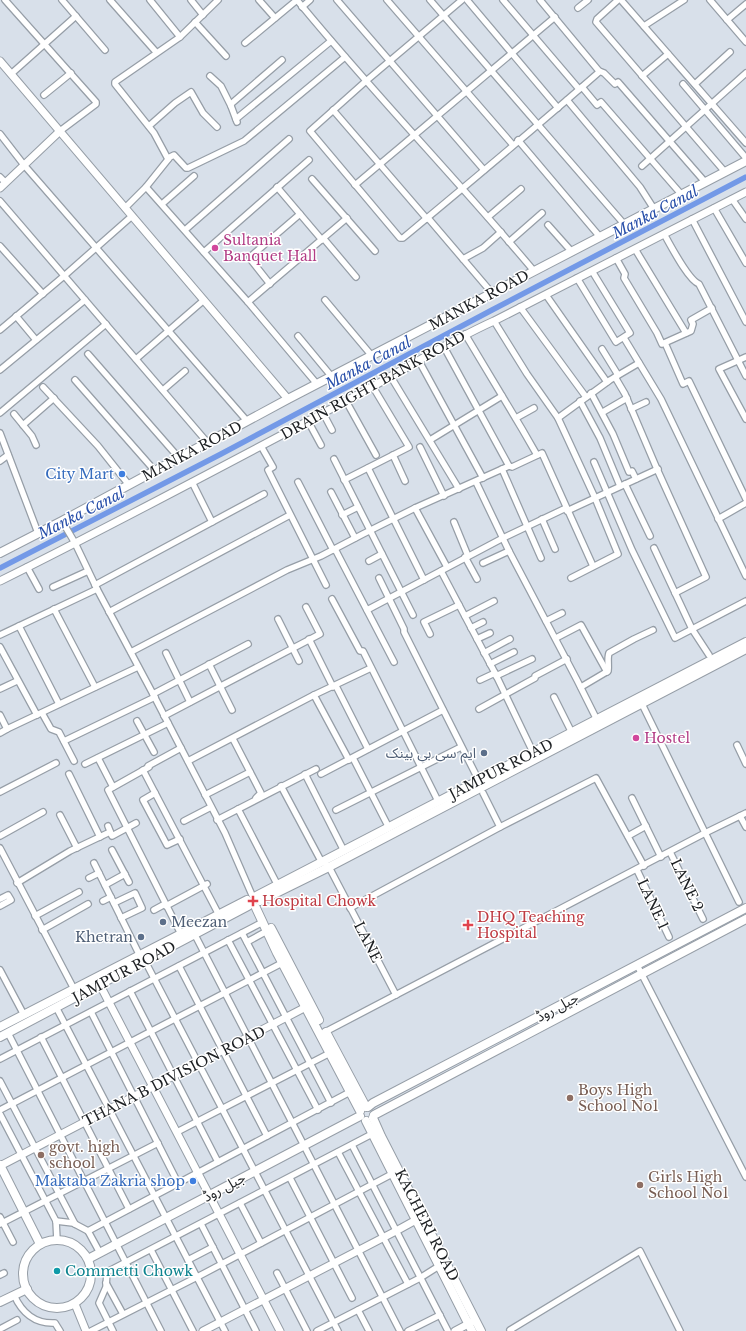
<svg xmlns="http://www.w3.org/2000/svg" width="746" height="1331" font-family="'Libre Baskerville','Noto Sans Arabic',serif">
  <style>
    .lines { fill: none; stroke-linecap: round; stroke-linejoin: round }
    .canal { stroke: #7399e7; stroke-width: 5.5 }
    .minor-casing { stroke: #969ea7; stroke-width: 8 }
    .tertiary-casing { stroke: #969ea7; stroke-width: 9 }
    .secondary-casing { stroke: #969ea7; stroke-width: 10 }
    .minor { stroke: #fff; stroke-width: 5.5 }
    .tertiary { stroke: #fff; stroke-width: 7 }
    .secondary { stroke: #fff; stroke-width: 8 }
    .hotel-dot { fill: #d1479c; stroke: #fff; stroke-width: 1.5 }
    .shop-dot { fill: #3f7fe0; stroke: #fff; stroke-width: 1.5 }
    .service-dot { fill: #5c6f8a; stroke: #fff; stroke-width: 1.5 }
    .health-dot { fill: #e0444e; stroke: #fff; stroke-width: 1.5 }
    .education-dot { fill: #8d6e63; stroke: #fff; stroke-width: 1.5 }
    .culture-dot { fill: #0f9aa8; stroke: #fff; stroke-width: 1.5 }
    .labels { text-anchor: middle; dominant-baseline: central; stroke-width: 3; stroke-linejoin: round; paint-order: stroke }
    .hotel-label { font-size: 14px; fill: #b23c85; stroke: #fff; text-anchor: start }
    .street-label { font-size: 14px; fill: #1c1f22; stroke: #fff }
    .shop-label { font-size: 14px; fill: #366cbe; stroke: #fff; text-anchor: end }
    .service-label { font-size: 14px; fill: #4e5e75; stroke: #fff; text-anchor: end }
    .health-label { font-size: 14px; fill: #be3a42; stroke: #fff; text-anchor: start }
    .education-label { font-size: 14px; fill: #785e54; stroke: #fff; text-anchor: start }
    .culture-label { font-size: 14px; fill: #0d838f; stroke: #fff; text-anchor: start }
    .water-label { font-size: 15px; font-style: italic; fill: #274ea9; stroke: #fff }
  </style>
  <rect width="100%" height="100%" fill="#d8e0ea"/>
  <g class="lines">
    <path class="canal" d="M0 568 221 454 492 310 746 177"/>
    <g class="minor-casing">
      <g id="minor">
        <path d="M5 0 96 102V104L60 131"/>
        <path d="M62 0 105 50"/>
        <path d="M110 0 156 52"/>
        <path d="M150 0 180 37"/>
        <path d="M191 0 203 15"/>
        <path d="M259 0 275 18"/>
        <path d="M297 0C373 93 457 179 534 271"/>
        <path d="M337 0 484 170"/>
        <path d="M387 0 513 145"/>
        <path d="M430 0 624 224"/>
        <path d="M462 0 366 81 310 131 400 238H403C468 184 534 129 598 73L599 71"/>
        <path d="M467 0 558 108"/>
        <path d="M503 0 579 89"/>
        <path d="M540 0 599 71 604 73 615 84 618 82 705 182"/>
        <path d="M618 0 597 19 596 22 725 172"/>
        <path d="M621 0 746 143"/>
        <path d="M710 0 746 42"/>
        <path d="M302 7 310 0"/>
        <path d="M578 8 588 0"/>
        <path d="M727 20 746 4"/>
        <path d="M195 22 226 56"/>
        <path d="M644 26 684 0"/>
        <path d="M245 43 297 0"/>
        <path d="M11 74 76 16"/>
        <path d="M210 76 221 86 231 106"/>
        <path d="M642 76 668 54"/>
        <path d="M683 84 746 158"/>
        <path d="M695 84 730 52"/>
        <path d="M582 87 597 105 601 102 681 194"/>
        <path d="M44 95 71 73"/>
        <path d="M567 100 640 187 654 209"/>
        <path d="M333 110 427 219"/>
        <path d="M236 119 331 41"/>
        <path d="M237 122 231 106V104L282 60"/>
        <path d="M149 126 175 103 191 92 203 113 217 127"/>
        <path d="M0 134 24 165 247 421"/>
        <path d="M518 140 600 237"/>
        <path d="M168 159 154 133 115 84V82L180 37 218 0"/>
        <path d="M642 166 746 73"/>
        <path d="M0 177 5 182"/>
        <path d="M312 179 375 251"/>
        <path d="M355 185 555 17"/>
        <path d="M146 187 248 302 317 384"/>
        <path d="M277 187 322 240"/>
        <path d="M732 199 746 219"/>
        <path d="M0 201 207 442"/>
        <path d="M162 204 194 176"/>
        <path d="M125 208 146 187 170 157 174 155 186 168H188L244 141 345 57"/>
        <path d="M714 208 746 263"/>
        <path d="M488 217 521 189"/>
        <path d="M428 218 492 293"/>
        <path d="M692 219 746 322"/>
        <path d="M548 225 572 252"/>
        <path d="M185 230 289 139"/>
        <path d="M664 234C670 244 688 280 699 284L746 376"/>
        <path d="M324 239 356 277"/>
        <path d="M509 242 542 213"/>
        <path d="M0 246 43 294"/>
        <path d="M635 249 686 333"/>
        <path d="M204 252 309 160"/>
        <path d="M616 258 625 274 624 278 657 333 662 344 691 331 693 324 691 320 712 308"/>
        <path d="M463 259 483 248 501 232"/>
        <path d="M577 278 616 342 630 333 592 271"/>
        <path d="M270 284 251 260 250 257 300 214"/>
        <path d="M546 295 607 382"/>
        <path d="M325 300 372 356"/>
        <path d="M248 302 347 218"/>
        <path d="M520 307 586 397"/>
        <path d="M16 316 36 340"/>
        <path d="M494 321 527 374 558 418 595 498 618 554 571 578"/>
        <path d="M0 330 64 276 132 216"/>
        <path d="M465 334 522 429 537 455"/>
        <path d="M298 336 332 377"/>
        <path d="M624 338 661 399 746 576"/>
        <path d="M665 343 683 384 689 381 746 499"/>
        <path d="M444 347 509 466"/>
        <path d="M602 349 618 375"/>
        <path d="M88 354 179 458"/>
        <path d="M746 357 719 369 746 419"/>
        <path d="M136 359 204 300"/>
        <path d="M419 361 483 478"/>
        <path d="M0 370 85 300"/>
        <path d="M391 377 459 489"/>
        <path d="M615 377 625 394 657 469 706 577 675 593"/>
        <path d="M75 380 155 471"/>
        <path d="M43 387 98 446 129 485"/>
        <path d="M163 390 185 371"/>
        <path d="M591 393 613 434 629 472 632 471 636 479"/>
        <path d="M346 401 376 455"/>
        <path d="M580 401 600 438 620 486"/>
        <path d="M631 409 646 402"/>
        <path d="M603 412 627 398"/>
        <path d="M0 413 106 324"/>
        <path d="M323 413 332 430"/>
        <path d="M14 414 32 436 36 445"/>
        <path d="M516 418 534 408"/>
        <path d="M558 418 610 380 639 363"/>
        <path d="M308 421 321 445"/>
        <path d="M23 425 54 398"/>
        <path d="M0 433 38 533"/>
        <path d="M430 440 502 396"/>
        <path d="M261 446 273 467 268 470 272 478 326 585"/>
        <path d="M420 447 444 496"/>
        <path d="M393 455 405 481"/>
        <path d="M334 459 413 615"/>
        <path d="M0 461 8 455"/>
        <path d="M594 462 632 550 675 638 746 601"/>
        <path d="M368 468 424 580"/>
        <path d="M502 469 541 558"/>
        <path d="M344 480 409 447 373 387"/>
        <path d="M192 482 212 522"/>
        <path d="M298 482 333 550"/>
        <path d="M476 482 509 551 577 680 597 720"/>
        <path d="M625 484 650 536"/>
        <path d="M331 492 355 538"/>
        <path d="M415 508 447 567"/>
        <path d="M567 511 658 469"/>
        <path d="M342 515 358 507"/>
        <path d="M542 519 555 549"/>
        <path d="M718 519 746 503"/>
        <path d="M62 521 75 543 97 589 153 694 225 833 252 895"/>
        <path d="M454 522 468 556"/>
        <path d="M654 548 692 629 709 655"/>
        <path d="M335 549 394 662"/>
        <path d="M465 557 477 579"/>
        <path d="M369 561 382 554"/>
        <path d="M483 563 509 551"/>
        <path d="M27 567 39 589"/>
        <path d="M441 571 495 673 531 748"/>
        <path d="M379 578 404 629V632L477 777"/>
        <path d="M95 585 264 494"/>
        <path d="M53 587 88 571"/>
        <path d="M332 599 360 651H363L437 799"/>
        <path d="M54 609 95 687"/>
        <path d="M367 610 503 538 566 508"/>
        <path d="M109 612 290 515"/>
        <path d="M465 616 494 601"/>
        <path d="M278 619 299 661"/>
        <path d="M546 621 562 613"/>
        <path d="M19 626 59 704"/>
        <path d="M471 628 483 622"/>
        <path d="M430 634 424 622 459 605"/>
        <path d="M0 635 97 589"/>
        <path d="M556 638 581 625 607 672"/>
        <path d="M309 639 333 687"/>
        <path d="M477 639 490 633"/>
        <path d="M0 647 37 715"/>
        <path d="M131 652 287 570 321 556 363 534 415 508 509 466 512 467 542 453 593 566"/>
        <path d="M166 653 190 702"/>
        <path d="M484 653 510 639"/>
        <path d="M209 664 232 710"/>
        <path d="M490 664 514 652"/>
        <path d="M496 676 532 659"/>
        <path d="M480 680 495 673"/>
        <path d="M336 686 368 749"/>
        <path d="M581 687 608 671C609 665 607 659 609 653L634 639 653 630"/>
        <path d="M0 689 17 681"/>
        <path d="M153 694 248 644"/>
        <path d="M314 695 349 760"/>
        <path d="M554 697 572 733"/>
        <path d="M642 704 739 902"/>
        <path d="M479 709 535 678V676L567 659"/>
        <path d="M42 713 51 729 59 732 74 761"/>
        <path d="M0 715 7 729 138 667"/>
        <path d="M164 716 320 634 306 607"/>
        <path d="M137 721 154 752"/>
        <path d="M0 733 7 729"/>
        <path d="M233 739 261 793 256 798"/>
        <path d="M64 741 155 697"/>
        <path d="M737 745 746 764"/>
        <path d="M98 758 113 787"/>
        <path d="M353 758 387 824"/>
        <path d="M188 761 314 695 371 668"/>
        <path d="M85 764 168 723"/>
        <path d="M143 770 219 915"/>
        <path d="M69 774 100 837"/>
        <path d="M305 774 344 851"/>
        <path d="M321 774 443 710"/>
        <path d="M281 786 320 859 329 867 396 995"/>
        <path d="M0 792 56 763"/>
        <path d="M155 793 143 800 167 845 180 839"/>
        <path d="M483 793 500 827"/>
        <path d="M205 795 250 772"/>
        <path d="M632 798 661 857"/>
        <path d="M238 809 276 882"/>
        <path d="M336 810 461 747"/>
        <path d="M60 815 77 848"/>
        <path d="M740 816 746 827"/>
        <path d="M217 820 316 769"/>
        <path d="M184 821 211 807"/>
        <path d="M108 826 112 836 136 823"/>
        <path d="M0 836 43 812"/>
        <path d="M628 836 646 826"/>
        <path d="M0 848 74 989"/>
        <path d="M112 850 129 882"/>
        <path d="M670 852 703 919"/>
        <path d="M94 863 140 956"/>
        <path d="M637 870 669 937"/>
        <path d="M89 878 99 873"/>
        <path d="M17 883 70 851 110 832"/>
        <path d="M105 885 125 874"/>
        <path d="M0 899 8 895 11 900 0 906"/>
        <path d="M103 901 111 897"/>
        <path d="M114 903 135 893 142 908 121 918"/>
        <path d="M166 906 207 884"/>
        <path d="M350 908 500 827 596 778 644 866"/>
        <path d="M154 910 165 904"/>
        <path d="M35 916 79 892"/>
        <path d="M42 930 88 904"/>
        <path d="M242 933 331 1103"/>
        <path d="M181 934 108 790 149 767 148 766 181 748"/>
        <path d="M195 935 400 1331"/>
        <path d="M228 940 318 1110"/>
        <path d="M247 942 267 931"/>
        <path d="M145 961 338 1331"/>
        <path d="M637 965 746 1177"/>
        <path d="M179 966 267 1136"/>
        <path d="M0 970 24 1015"/>
        <path d="M130 991 218 1162"/>
        <path d="M56 1007 225 1331"/>
        <path d="M91 1012 178 1183"/>
        <path d="M325 1032 705 833 746 813"/>
        <path d="M8 1033 161 1331"/>
        <path d="M41 1037 129 1209"/>
        <path d="M0 1059 263 922"/>
        <path d="M0 1081 75 1224"/>
        <path d="M0 1110 282 963"/>
        <path d="M0 1114 56 1221 57 1240"/>
        <path d="M177 1132 330 1053"/>
        <path d="M352 1145 448 1331"/>
        <path d="M338 1152 408 1284"/>
        <path d="M290 1178 352 1298"/>
        <path d="M240 1203 261 1243"/>
        <path d="M0 1217 13 1242"/>
        <path d="M56 1221 73 1223 88 1231 100 1253"/>
        <path d="M0 1224 158 1143"/>
        <path d="M201 1224 256 1331"/>
        <path d="M88 1231 350 1092"/>
        <path d="M151 1250 193 1331"/>
        <path d="M188 1260 213 1247"/>
        <path d="M277 1273 307 1331"/>
        <path d="M0 1275 4 1273"/>
        <path d="M106 1283 123 1314"/>
        <path d="M14 1295C22 1313 35 1324 55 1323L60 1331"/>
        <path d="M358 1310 369 1331"/>
        <path d="M0 1329 17 1320"/>
        <path d="M510 1330 640 1251 680 1331"/>
        <path d="M91 1331 201 1275 392 1174"/>
        <path d="M113 1331 99 1303 106 1287 107 1272 372 1134"/>
        <path d="M317 1331 420 1278 439 1266"/>
        <path d="M408 1331 440 1315"/>
      </g>
    </g>
    <g class="tertiary-casing">
      <g id="tertiary">
        <path d="M0 61 288 399"/>
        <path d="M0 188 60 131"/>
        <path d="M0 581C121 521 240 457 359 394 404 370 447 342 494 321L746 192"/>
        <path d="M100 985 280 1331"/>
        <path d="M0 1166 306 1007"/>
        <path d="M75 1304 86 1331"/>
        <path d="M203 1331 396 1231 416 1220"/>
        <path d="M455 1331 472 1322"/>
      </g>
    </g>
    <g class="secondary-casing">
      <g id="secondary">
        <path d="M0 553 62 521 288 399 746 161"/>
        <path d="M256 896 746 642"/>
        <path d="M260 901 329 867 746 649"/>
        <path d="M256 908 277 953 360 1111"/>
        <path d="M271 928 319 1020"/>
        <path d="M0 1027 247 900"/>
        <path d="M326 1032 366 1107"/>
        <path d="M0 1037 248 906"/>
        <path d="M368 1107 373 1103 746 908"/>
        <path d="M374 1115 746 919"/>
        <path d="M373 1118 381 1136 481 1331"/>
        <path d="M366 1121 472 1331"/>
        <path d="M0 1165 40 1244"/>
        <circle cx="57" cy="1274" r="34"/>
        <path d="M88 1259 360 1116"/>
        <path d="M0 1302 27 1289"/>
      </g>
    </g>
    <use href="#minor" class="minor"/>
    <use href="#tertiary" class="tertiary"/>
    <use href="#secondary" class="secondary"/>
  </g>
  <g class="hotel-dot">
    <circle cx="215" cy="248" r="4"/>
    <circle cx="636" cy="738" r="4"/>
  </g>
  <g class="shop-dot">
    <circle cx="122" cy="474" r="4"/>
    <circle cx="193" cy="1181" r="4"/>
  </g>
  <g class="service-dot">
    <circle cx="484" cy="753" r="4"/>
    <circle cx="163" cy="922" r="4"/>
    <circle cx="141" cy="937" r="4"/>
  </g>
  <g class="health-dot">
    <path d="M251 895h4v4h4v4h-4v4h-4v-4h-4v-4h4z"/>
    <path d="M466 919h4v4h4v4h-4v4h-4v-4h-4v-4h4z"/>
  </g>
  <g class="education-dot">
    <circle cx="570" cy="1098" r="4"/>
    <circle cx="41" cy="1155" r="4"/>
    <circle cx="640" cy="1185" r="4"/>
  </g>
  <circle class="culture-dot" cx="57" cy="1271" r="4"/>
  <g class="labels">
    <g class="hotel-label">
      <text x="223" y="240">Sultania<tspan x="223" dy="16">Banquet Hall</tspan></text>
      <text x="644" y="738">Hostel</text>
    </g>
    <g class="street-label">
      <text transform="translate(479 300) rotate(-28)">MANKA ROAD</text>
      <text transform="translate(373 385) rotate(-29)">DRAIN RIGHT BANK ROAD</text>
      <text transform="translate(192 451) rotate(-28)">MANKA ROAD</text>
      <text transform="translate(501 769) rotate(-27)">JAMPUR ROAD</text>
      <text transform="translate(687 885) rotate(64)">LANE 2</text>
      <text transform="translate(653 904) rotate(65)">LANE 1</text>
      <text transform="translate(368 942) rotate(63)">LANE</text>
      <text transform="translate(124 972) rotate(-28)">JAMPUR ROAD</text>
      <text transform="translate(557 1007) rotate(-28)">جیل روڈ</text>
      <text transform="translate(174 1076) rotate(-27)">THANA B DIVISION ROAD</text>
      <text transform="translate(224 1187) rotate(-28)">جیل روڈ</text>
      <text transform="translate(427 1225) rotate(63)">KACHERI ROAD</text>
    </g>
    <g class="shop-label">
      <text x="114" y="474">City Mart</text>
      <text x="185" y="1181">Maktaba Zakria shop</text>
    </g>
    <g class="service-label">
      <text x="476" y="753">ایم سی بی بینک</text>
      <text x="171" y="922" text-anchor="start">Meezan</text>
      <text x="133" y="937">Khetran</text>
    </g>
    <g class="health-label">
      <text x="262" y="901">Hospital Chowk</text>
      <text x="477" y="917">DHQ Teaching<tspan x="477" dy="16">Hospital</tspan></text>
    </g>
    <g class="education-label">
      <text x="578" y="1090">Boys High<tspan x="578" dy="16">School No1</tspan></text>
      <text x="49" y="1147">govt. high<tspan x="49" dy="16">school</tspan></text>
      <text x="648" y="1177">Girls High<tspan x="648" dy="16">School No1</tspan></text>
    </g>
    <g class="culture-label">
      <text x="65" y="1271">Commetti Chowk</text>
    </g>
    <g class="water-label">
      <text transform="translate(655 212) rotate(-28)">Manka Canal</text>
      <text transform="translate(368 363) rotate(-28)">Manka Canal</text>
      <text transform="translate(81 513) rotate(-27)">Manka Canal</text>
    </g>
  </g>
</svg>
